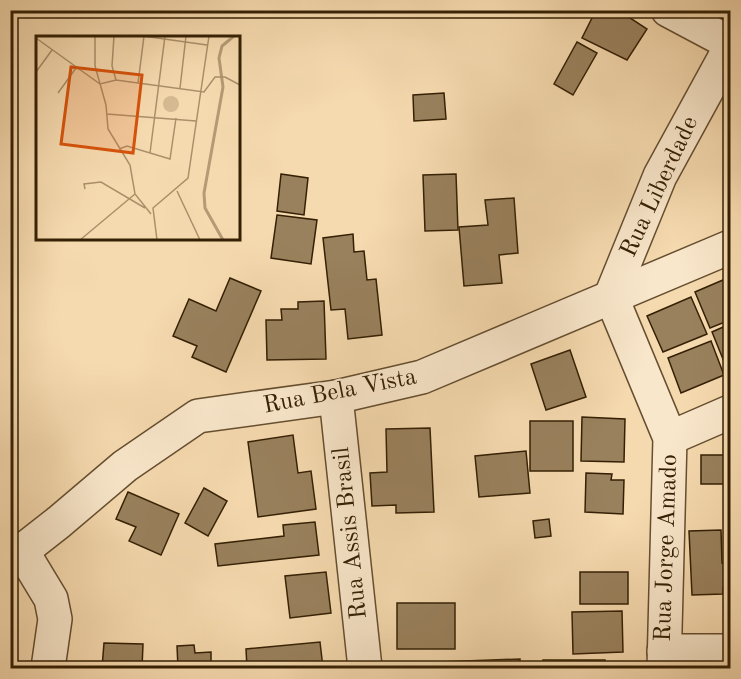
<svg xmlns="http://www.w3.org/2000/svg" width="741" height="679" font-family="'Old Standard TT',serif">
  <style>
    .building { fill: #99815d; stroke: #352005; stroke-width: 1.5 }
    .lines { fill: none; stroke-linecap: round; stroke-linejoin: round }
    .minor-casing { stroke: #654e30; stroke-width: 36 }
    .minor { stroke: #f9e7cb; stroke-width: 33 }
    .labels { text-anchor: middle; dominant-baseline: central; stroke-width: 4.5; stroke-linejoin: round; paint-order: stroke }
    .street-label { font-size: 24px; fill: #352005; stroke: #f9e7cb }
    .inset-river { fill: none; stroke: #b49b75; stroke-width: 3 }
    .inset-road { fill: none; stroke: #a9906b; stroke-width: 1.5 }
    .view { fill: #d6530b; fill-opacity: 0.15; stroke: #d6530b; stroke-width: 3 }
    .inset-edge { fill: none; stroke: #352005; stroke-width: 3 }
  </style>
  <rect width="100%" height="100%" fill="#f6daaf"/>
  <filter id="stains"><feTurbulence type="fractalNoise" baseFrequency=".00333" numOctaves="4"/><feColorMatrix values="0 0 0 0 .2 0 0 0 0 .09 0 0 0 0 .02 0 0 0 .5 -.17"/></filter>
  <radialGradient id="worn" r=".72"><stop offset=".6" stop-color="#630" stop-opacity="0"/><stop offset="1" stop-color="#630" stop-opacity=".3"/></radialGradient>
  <g class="building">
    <path d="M596 10H618L647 29 627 60 582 38Z"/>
    <path d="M577 42 597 53 573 95 554 84Z"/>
    <path d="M444 93 446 119 414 121 413 95Z"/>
    <path d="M281 174 308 178 304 215 277 211Z"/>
    <path d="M456 174 458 230 425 231 423 175Z"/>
    <path d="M514 198 518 253 499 255 502 283 464 286 459 227 488 225 485 200Z"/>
    <path d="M277 215 317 220 311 264 271 258Z"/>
    <path d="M353 234 354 252 364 251 367 280 376 279 382 335 348 339 345 309 331 310 323 238Z"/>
    <path d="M730 277V320L710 328 695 292Z"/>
    <path d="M230 278 261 291 226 372 192 357 197 346 173 336 189 299 216 311Z"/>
    <path d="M691 297 707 334 663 352 647 316Z"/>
    <path d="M324 301 326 359 267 360 266 320H282L281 309H298V302Z"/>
    <path d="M730 324V368L727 369 712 332Z"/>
    <path d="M711 341 724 375 681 393 668 358Z"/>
    <path d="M570 350 586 397 546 410 531 364Z"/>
    <path d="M582 417 625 419 624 462 581 461Z"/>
    <rect x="530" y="421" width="43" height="50"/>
    <path d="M430 428 434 512 396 513V505L372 506 370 473 387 472 386 429Z"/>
    <path d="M293 435 298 473 311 471 316 509 258 517 248 442Z"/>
    <path d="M526 451 530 493 479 497 475 456Z"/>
    <path d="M701 455H730V510V484H701Z"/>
    <path d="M586 473 612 474 611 480H624L623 514 585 512Z"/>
    <path d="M204 488 227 501 208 536 185 523Z"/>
    <path d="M128 492 179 514 161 555 129 541 136 527 116 519Z"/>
    <path d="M549 519 551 536 535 538 533 521Z"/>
    <path d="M315 522 319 555 218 566 215 544 284 536 283 525Z"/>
    <path d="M721 530 722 563H730V588H723V594L692 595 689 531Z"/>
    <path d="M326 572 331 613 290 618 285 576Z"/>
    <rect x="580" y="572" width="48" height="32"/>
    <rect x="397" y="603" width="58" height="46"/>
    <path d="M622 611 623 652 573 654 572 612Z"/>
    <path d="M320 642 323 668H247L246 649Z"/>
    <path d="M104 643 143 644 142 668H102Z"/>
    <path d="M194 645 195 653 211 652V668H174H178L177 646Z"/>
    <path d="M520 659V668H413V663Z"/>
    <rect x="543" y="660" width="62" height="8"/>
  </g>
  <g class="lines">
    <g class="minor-casing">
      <g id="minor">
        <path d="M668 10 730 43"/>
        <path d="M336 397 365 668"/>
        <path d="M670 438 730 412"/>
        <path d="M22 551 51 599 55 619 48 668"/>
        <path d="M10 563 22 551 59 522 125 466 198 416 336 397 422 377 730 247"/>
        <path d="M664 651H730"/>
        <path d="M664 668 670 438 611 296 660 176 730 48"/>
      </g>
    </g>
    <use href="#minor" class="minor"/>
  </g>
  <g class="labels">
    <g class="street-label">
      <text transform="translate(660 187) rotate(-65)">Rua Liberdade</text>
      <text transform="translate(340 392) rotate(-11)">Rua Bela Vista</text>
      <text transform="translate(351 533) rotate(-96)">Rua Assis Brasil</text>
      <text transform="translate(667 548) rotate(-88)">Rua Jorge Amado</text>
    </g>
  </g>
  <g transform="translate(36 36)">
    <rect width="204" height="204" fill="#f6daaf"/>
    <path d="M127 68a8 8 0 1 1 16 0a8 8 0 1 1-16 0Z" fill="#d5ba92"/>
    <path class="inset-river" d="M187 204 169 172 168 157 187 51 183 22 186 10 198 0"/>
    <path class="inset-road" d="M59 0V30L70 69 72 93 94 129 99 158 115 178M78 0 76 30 80 44M107 0 171 9M0 2 64 48 80 44 168 56 179 41H189L204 49M0 36 16 14M102 47 108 0M144 52 150 0M22 57 40 32M71 78 160 85M83 113 91 110 134 123 140 82M114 117 129 0M49 153 48 148 65 146 109 172M141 155 164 204M44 204 99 158M121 204 117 172 152 142 173 0"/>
    <path class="view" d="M35 31 106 39 97 117 25 108Z"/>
    <rect width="204" height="204" class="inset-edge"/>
  </g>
  <rect width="741" height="679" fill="none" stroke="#f6daaf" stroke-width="36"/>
  <rect x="12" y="12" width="717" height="655" fill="none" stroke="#352005" stroke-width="3"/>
  <rect x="18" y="18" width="705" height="643" fill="none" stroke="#352005" stroke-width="1.5"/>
  <rect width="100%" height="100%" filter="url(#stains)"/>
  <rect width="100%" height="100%" fill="url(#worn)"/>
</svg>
